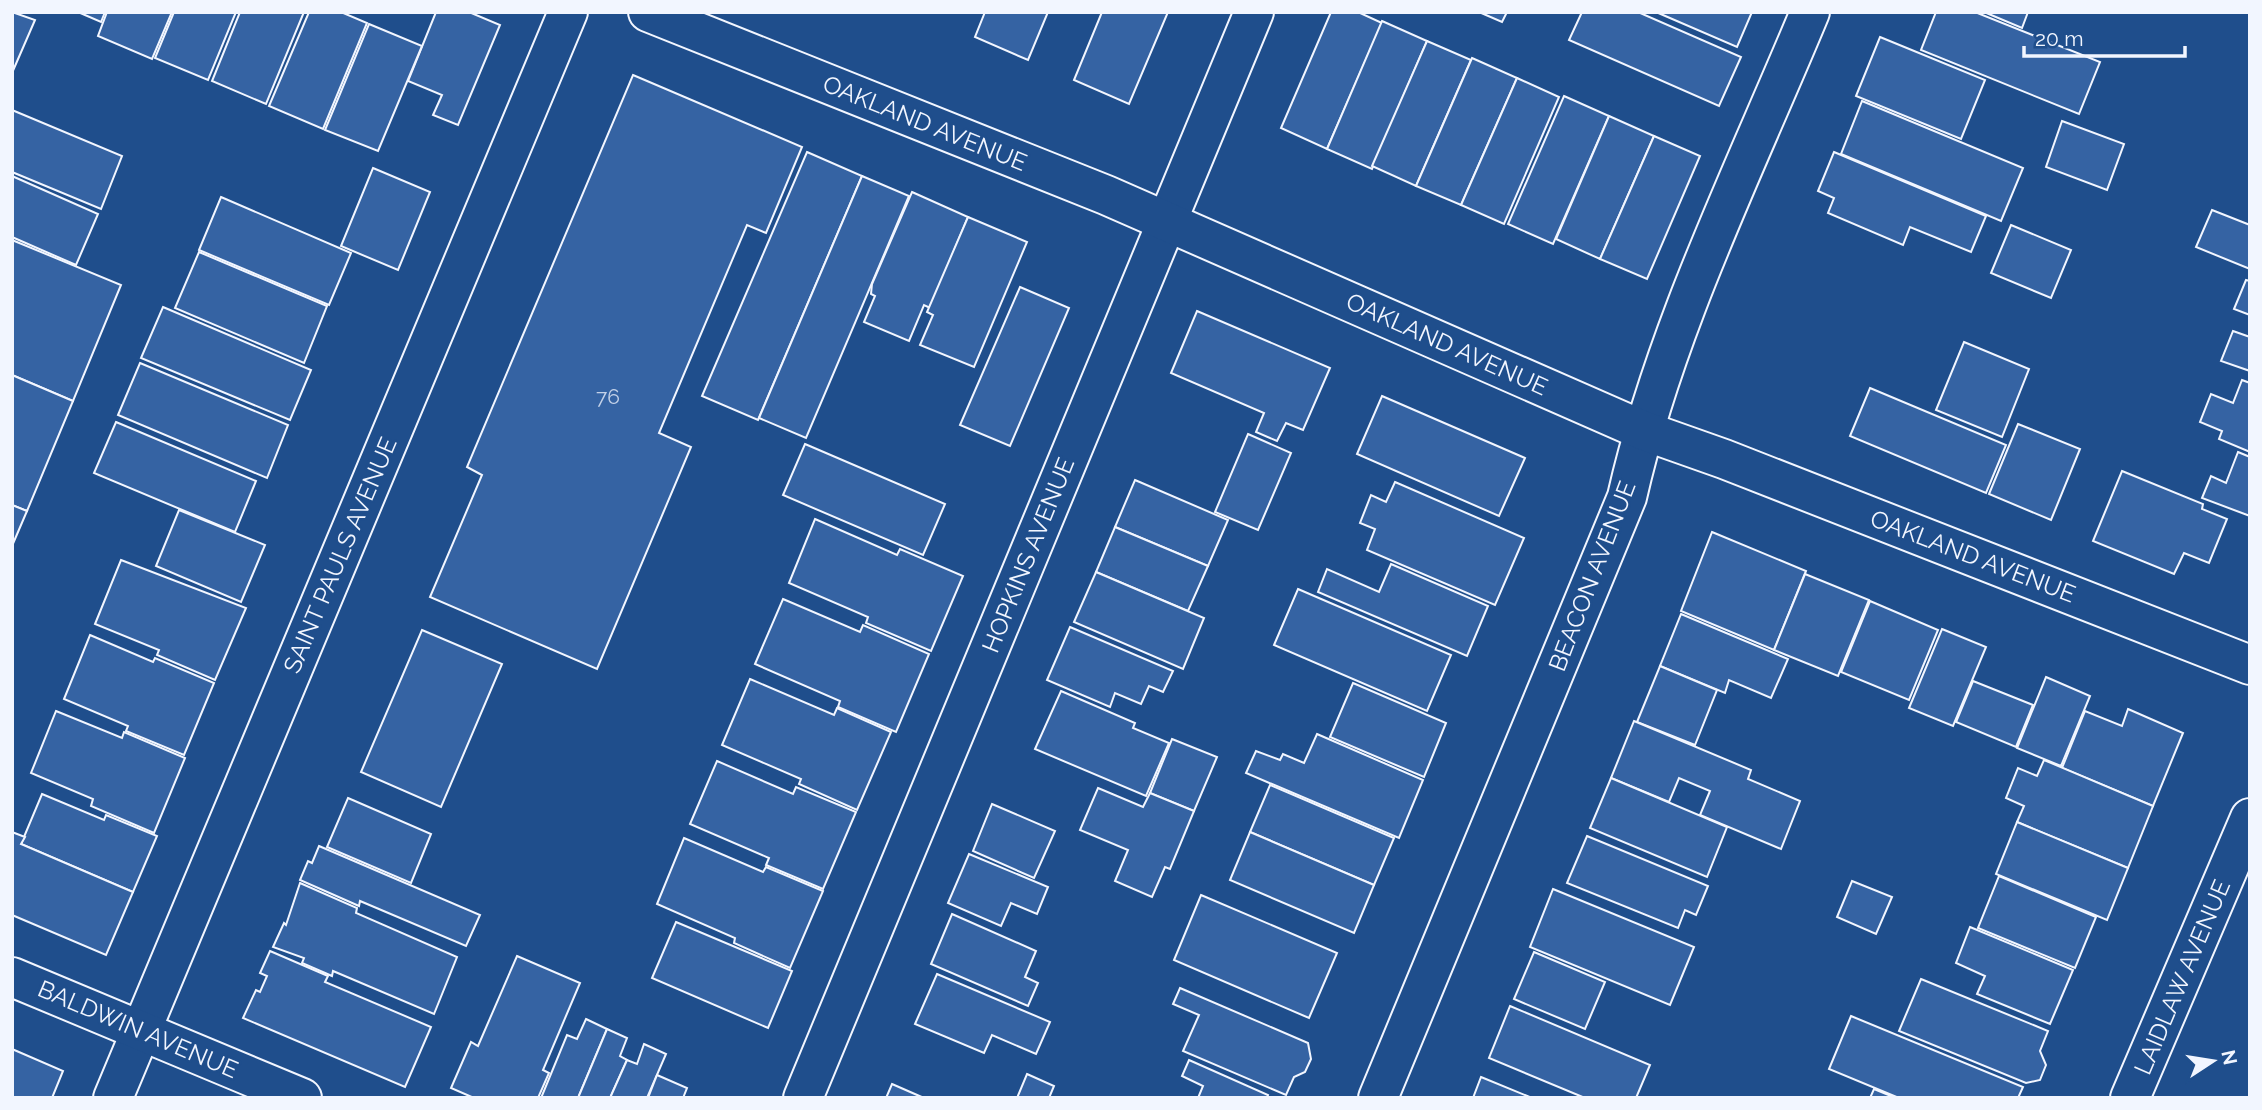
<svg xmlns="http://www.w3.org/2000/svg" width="2262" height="1110" font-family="Raleway,sans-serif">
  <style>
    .building { fill: #3563a3; stroke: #f2f6ff; stroke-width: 2 }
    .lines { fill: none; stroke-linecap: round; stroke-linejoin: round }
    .minor-casing { stroke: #f2f6ff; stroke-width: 42 }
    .tertiary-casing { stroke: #f2f6ff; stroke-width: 42 }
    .minor { stroke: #1f4e8c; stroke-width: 38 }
    .tertiary { stroke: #1f4e8c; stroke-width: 38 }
    .labels { text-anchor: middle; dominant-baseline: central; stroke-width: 5; stroke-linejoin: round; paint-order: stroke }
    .number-label { font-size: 21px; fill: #c3d1e8 }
    .street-label { font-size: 24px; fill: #f2f6ff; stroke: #1f4e8c }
  </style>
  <rect width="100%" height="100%" fill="#1f4e8c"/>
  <g class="building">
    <path d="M12 12 35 20 12 73Z"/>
    <path d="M78 12H105L101 22Z"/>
    <path d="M107 12H172L152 59 98 36Z"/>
    <path d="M174 12H236L208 80 155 58Z"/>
    <path d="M240 12H304L266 104 212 81Z"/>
    <path d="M309 12H341L367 23 323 129 269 106Z"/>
    <path d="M436 12H469L500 25 458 125 433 115 442 95 408 81Z"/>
    <path d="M985 12H1048L1028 60 975 37Z"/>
    <path d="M1102 12H1168L1129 104 1074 80Z"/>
    <path d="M1331 12H1358L1382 23 1327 149 1281 128Z"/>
    <path d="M1479 12H1507L1502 22Z"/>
    <path d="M1582 12H1638L1741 57 1719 106 1569 40Z"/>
    <path d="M1656 12H1752L1737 47Z"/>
    <path d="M1936 12H1975L2100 62 2079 114 1921 50Z"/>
    <path d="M1984 12H2028L2022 28Z"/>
    <path d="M1382 21 1427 41 1372 169 1327 149Z"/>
    <path d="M369 24 422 46 378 151 325 130Z"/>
    <path d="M1880 37 1985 80 1961 139 1856 96Z"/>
    <path d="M1427 41 1471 60 1416 186 1372 166Z"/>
    <path d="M1472 58 1517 78 1461 205 1416 186Z"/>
    <path d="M633 75 802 147 766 233 747 225 659 433 691 447 597 669 430 597 482 475 467 467Z"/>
    <path d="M1517 78 1559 97 1504 224 1461 205Z"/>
    <path d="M1564 96 1609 116 1553 244 1508 224Z"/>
    <path d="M1862 101 2023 168 2001 221 1841 154Z"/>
    <path d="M12 110 122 156 101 209 12 172Z"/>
    <path d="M1609 116 1654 136 1600 259 1556 239Z"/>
    <path d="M2062 121 2124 144 2107 190 2046 167Z"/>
    <path d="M1654 136 1700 156 1647 279 1600 259Z"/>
    <path d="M807 152 862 176 758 420 702 396Z"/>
    <path d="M1834 152 1986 216 1971 252 1910 227 1903 245 1828 213 1834 198 1818 191Z"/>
    <path d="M373 168 430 192 398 270 341 246Z"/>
    <path d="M12 176 98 214 76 265 12 237Z"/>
    <path d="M862 176 909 196 806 438 759 418Z"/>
    <path d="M912 192 968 217 930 308 924 305 909 341 864 322 875 296 871 294 872 284Z"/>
    <path d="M221 197 351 253 329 305 199 250Z"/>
    <path d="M2212 210 2250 225V269L2196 247Z"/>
    <path d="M968 217 1027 242 974 367 920 345 933 315 927 312Z"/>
    <path d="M2011 225 2071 250 2051 298 1991 273Z"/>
    <path d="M12 240 121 285 73 401 12 375Z"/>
    <path d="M199 252 327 306 304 363 175 308Z"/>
    <path d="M2246 280 2250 281V315L2234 309Z"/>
    <path d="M1020 287 1069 308 1010 446 960 425Z"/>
    <path d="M163 307 311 370 290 420 141 358Z"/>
    <path d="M1197 311 1330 368 1303 430 1286 423 1277 441 1256 432 1264 413 1171 373Z"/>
    <path d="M2233 331 2250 337V371L2221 361Z"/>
    <path d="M1964 342 2029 369 2002 437 1936 410Z"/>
    <path d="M140 363 288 425 267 478 118 415Z"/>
    <path d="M12 375 73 401 27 511 12 505Z"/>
    <path d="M2242 380 2250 383V452L2219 439 2222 431 2200 422 2211 394 2233 403Z"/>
    <path d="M1870 388 2006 445 1986 493 1850 436Z"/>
    <path d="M1382 396 1525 458 1499 516 1357 454Z"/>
    <path d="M116 422 256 481 235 532 94 473Z"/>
    <path d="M2018 424 2080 449 2051 520 1989 494Z"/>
    <path d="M1248 434 1291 453 1258 530 1215 512Z"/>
    <path d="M805 444 945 504 923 555 783 495Z"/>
    <path d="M2238 452 2250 457V516L2202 498 2211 476 2226 483Z"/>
    <path d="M2122 471 2203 504 2202 509 2227 519 2209 563 2184 553 2174 574 2093 541Z"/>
    <path d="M1135 480 1228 520 1208 566 1115 527Z"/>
    <path d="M1395 482 1524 538 1495 605 1367 550 1375 529 1360 523 1371 495 1386 502Z"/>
    <path d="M12 505 27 511 12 546Z"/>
    <path d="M179 510 265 545 241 602 156 566Z"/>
    <path d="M815 519 897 555 900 549 963 576 931 651 866 623 868 617 789 583Z"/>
    <path d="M1115 527 1208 566 1188 611 1096 572Z"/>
    <path d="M1712 532 1806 571 1774 650 1681 611Z"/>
    <path d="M121 560 246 608 215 680 157 655 159 650 95 624Z"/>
    <path d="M1391 564 1488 606 1467 656 1318 592 1327 569 1379 592Z"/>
    <path d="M1096 572 1204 618 1183 669 1074 622Z"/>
    <path d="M1805 574 1869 600 1838 676 1774 650Z"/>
    <path d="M1298 589 1451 655 1427 711 1274 645Z"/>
    <path d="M783 599 860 632 863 625 929 654 896 732 838 707 840 701 755 664Z"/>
    <path d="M1870 601 1938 630 1909 700 1841 672Z"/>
    <path d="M1681 614 1788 659 1771 698 1729 680 1725 693 1660 666Z"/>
    <path d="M1070 627 1173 671 1163 692 1149 686 1141 704 1115 693 1110 707 1047 680Z"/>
    <path d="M1942 629 1986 647 1953 726 1909 708Z"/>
    <path d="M422 630 502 664 441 807 361 772Z"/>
    <path d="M90 635 153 662 155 658 214 683 184 755 126 731 128 726 64 699Z"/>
    <path d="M1660 666 1717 690 1695 745 1637 722Z"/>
    <path d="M2046 677 2090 696 2061 766 2017 748Z"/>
    <path d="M750 679 834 715 837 708 891 732 857 810 799 784 801 779 722 745Z"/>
    <path d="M1973 681 2033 705 2016 747 1956 722Z"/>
    <path d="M1353 683 1446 723 1424 777 1330 737Z"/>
    <path d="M1061 691 1135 723 1133 728 1169 743 1146 796 1035 749Z"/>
    <path d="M2128 709 2183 733 2153 806 2062 768 2085 711 2122 726Z"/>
    <path d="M56 711 122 738 124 732 185 758 154 833 91 806 93 799 31 773Z"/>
    <path d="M1634 721 1751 770 1748 779 1800 801 1781 849 1700 815 1710 791 1679 778 1669 802 1611 778Z"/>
    <path d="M1317 734 1423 780 1399 838 1246 773 1256 751 1280 760 1283 754 1304 763Z"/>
    <path d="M1172 739 1217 757 1194 811 1150 793Z"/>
    <path d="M2044 760 2153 806 2128 868 2017 822 2024 806 2006 798 2018 768 2037 776Z"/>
    <path d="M717 761 793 794 796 787 856 812 823 889 766 865 769 858 690 824Z"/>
    <path d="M1611 778 1727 827 1707 877 1590 828Z"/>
    <path d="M1270 785 1394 838 1374 885 1250 832Z"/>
    <path d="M1098 788 1143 807 1150 793 1194 811 1170 869 1165 867 1152 897 1115 881 1128 850 1080 830Z"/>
    <path d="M42 794 104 820 106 815 157 836 133 892 21 844Z"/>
    <path d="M348 798 431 834 411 883 327 847Z"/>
    <path d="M992 804 1055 831 1034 878 973 851Z"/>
    <path d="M2017 822 2128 868 2107 920 1996 874Z"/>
    <path d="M12 832 25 837 21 844 133 892 106 955 12 915Z"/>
    <path d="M1250 832 1374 885 1354 933 1230 880Z"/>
    <path d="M1587 836 1708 886 1696 915 1685 910 1678 928 1567 883Z"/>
    <path d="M684 838 763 872 766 867 823 891 790 968 734 943 735 938 657 904Z"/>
    <path d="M319 846 480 915 466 946 360 901 359 906 300 880 308 861 312 863Z"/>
    <path d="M969 854 1048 887 1037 914 1011 903 1001 926 948 903Z"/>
    <path d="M1999 876 2096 917 2075 968 1978 928Z"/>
    <path d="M1852 881 1892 897 1876 934 1837 917Z"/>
    <path d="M300 883 357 908 356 913 457 957 434 1014 333 971 332 976 302 963 304 958 273 947 284 923 286 925Z"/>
    <path d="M1553 889 1694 947 1670 1005 1530 947Z"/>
    <path d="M1201 895 1337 953 1309 1018 1174 960Z"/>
    <path d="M952 914 1036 951 1025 977 1038 983 1028 1006 931 964Z"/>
    <path d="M676 922 792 971 768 1028 652 978Z"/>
    <path d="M1970 927 2073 970 2050 1024 1977 994 1985 976 1956 963Z"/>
    <path d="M270 951 328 976 325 982 431 1027 405 1087 243 1018 256 990 260 992 267 976 260 973Z"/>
    <path d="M1534 952 1605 982 1585 1029 1514 999Z"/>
    <path d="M517 956 580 983 543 1070 549 1073 538 1098H474L451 1088 471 1042 478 1046Z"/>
    <path d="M937 974 1050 1022 1036 1054 992 1035 984 1053 915 1024Z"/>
    <path d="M1921 979 2048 1031 2040 1051 2046 1065 2040 1080 2026 1083 1899 1031Z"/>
    <path d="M1180 988 1308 1043 1311 1059 1305 1072 1294 1077 1286 1095 1183 1051 1199 1015 1173 1004Z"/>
    <path d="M1510 1006 1650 1065 1636 1098H1585L1489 1058Z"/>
    <path d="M1851 1016 2023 1087 2018 1098H1899L1829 1069Z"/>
    <path d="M586 1019 607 1029 578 1098H541L567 1035 577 1039Z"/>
    <path d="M607 1029 627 1038 620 1056 627 1060 610 1098H578Z"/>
    <path d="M644 1044 666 1054 647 1098H610L627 1060 637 1064Z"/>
    <path d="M12 1049 63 1071 52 1098H12Z"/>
    <path d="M1189 1060 1268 1095 1267 1098H1198L1203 1086 1182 1076Z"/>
    <path d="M1027 1074 1054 1086 1049 1098H1017Z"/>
    <path d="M657 1075 687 1088 683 1098H648Z"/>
    <path d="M1481 1077 1532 1098H1473Z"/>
    <path d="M892 1084 924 1098H886Z"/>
    <path d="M1874 1089 1896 1098H1870Z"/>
  </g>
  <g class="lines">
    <g class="minor-casing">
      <g id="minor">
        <path d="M113 1098 568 12"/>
        <path d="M803 1098 1254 12"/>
        <path d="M1378 1098 1627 497C1665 329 1744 171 1810 12"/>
        <path d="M2130 1098 2250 818"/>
      </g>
    </g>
    <g class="tertiary-casing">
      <g id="tertiary">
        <path d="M648 12 1106 195 1642 430 1724 459 2250 665"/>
        <path d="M12 977 302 1098"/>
      </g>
    </g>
    <use href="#minor" class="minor"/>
    <use href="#tertiary" class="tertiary"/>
  </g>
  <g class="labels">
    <g class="number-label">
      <text x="608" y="396">76</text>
    </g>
    <g class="street-label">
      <text transform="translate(925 123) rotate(22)">OAKLAND AVENUE</text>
      <text transform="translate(1447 344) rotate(24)">OAKLAND AVENUE</text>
      <text transform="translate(340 555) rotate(-67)">SAINT PAULS AVENUE</text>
      <text transform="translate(1028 555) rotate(-68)">HOPKINS AVENUE</text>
      <text transform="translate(1973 556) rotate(21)">OAKLAND AVENUE</text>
      <text transform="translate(1592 576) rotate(-69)">BEACON AVENUE</text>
      <text transform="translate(2182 977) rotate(-67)">LAIDLAW AVENUE</text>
      <text transform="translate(138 1029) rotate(23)">BALDWIN AVENUE</text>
    </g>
  </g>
  <rect width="2262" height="1110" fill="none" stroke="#f2f6ff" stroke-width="28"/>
  <g transform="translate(2213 1061) rotate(78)" stroke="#1f4e8c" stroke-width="5" paint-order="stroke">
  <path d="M0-5L12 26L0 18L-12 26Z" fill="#f2f6ff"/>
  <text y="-10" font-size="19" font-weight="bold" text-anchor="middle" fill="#f2f6ff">N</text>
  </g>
  <path d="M2024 46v10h161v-10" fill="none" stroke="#f2f6ff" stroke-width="3.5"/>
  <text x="2035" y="46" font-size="21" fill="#f2f6ff" stroke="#1f4e8c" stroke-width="5" paint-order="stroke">20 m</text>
</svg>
